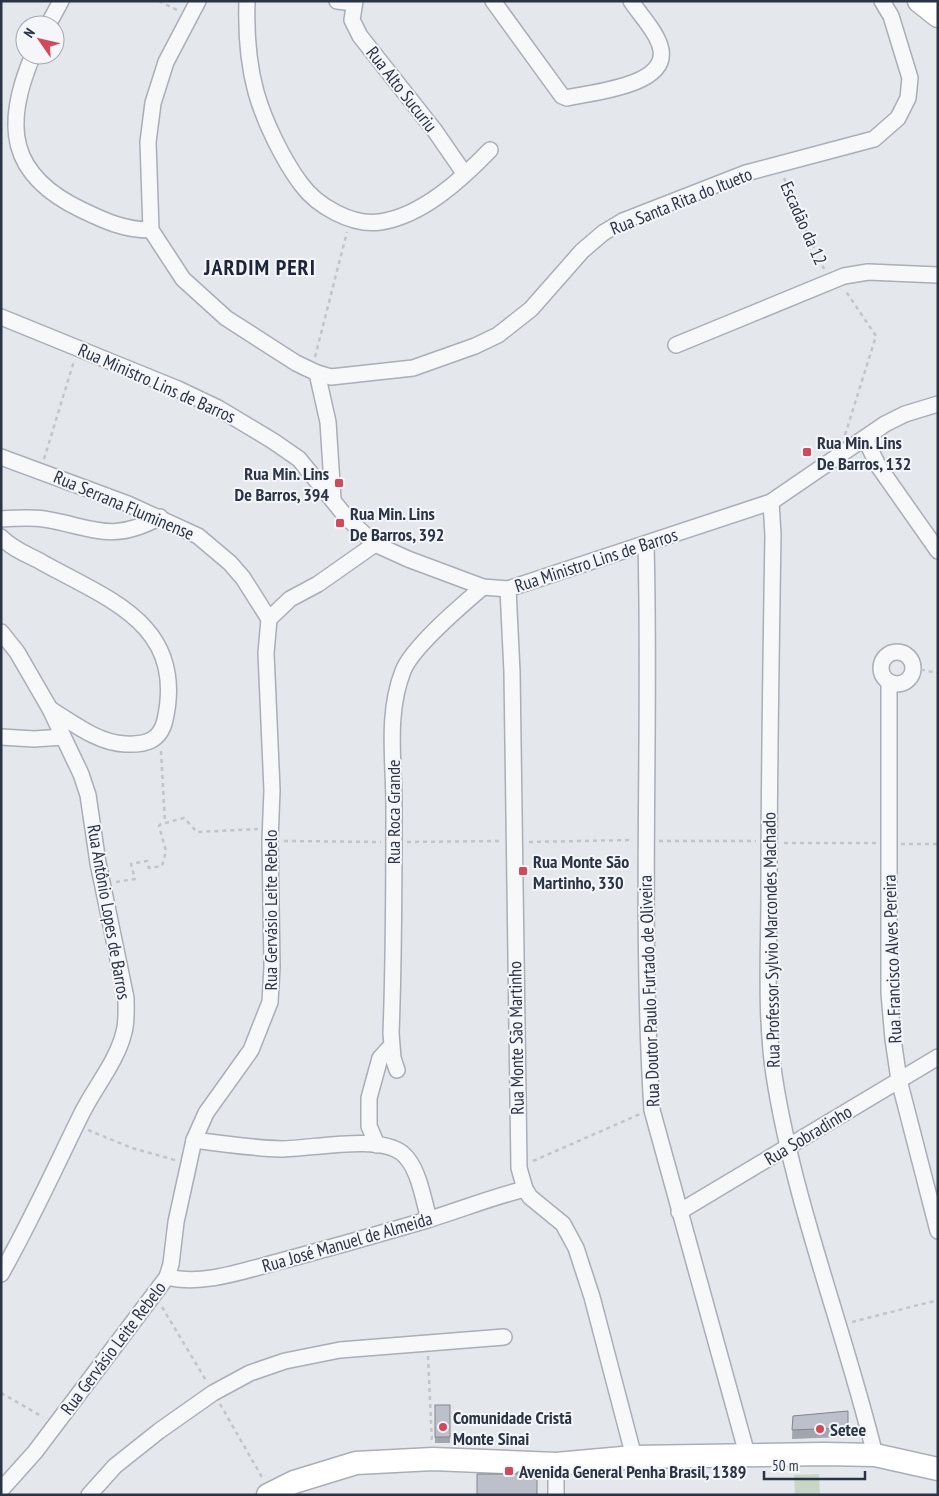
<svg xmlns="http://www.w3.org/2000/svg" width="939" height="1496" font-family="'PT Sans Narrow',sans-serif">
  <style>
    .pitch { fill: #c9d6c5 }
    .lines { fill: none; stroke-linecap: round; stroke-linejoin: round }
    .street-casing { stroke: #a9aeb7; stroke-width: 18 }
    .secondary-casing { stroke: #a9aeb7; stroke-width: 25 }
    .path { stroke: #c2c5cb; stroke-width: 2.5; stroke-dasharray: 4 4; stroke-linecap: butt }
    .street { stroke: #f7f8fa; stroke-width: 15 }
    .secondary { stroke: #fff; stroke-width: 22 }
    .wall { fill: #a1a5ae }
    .shaded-wall { fill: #83868d }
    .building { fill: #bbc0ca; stroke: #83868d }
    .poi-dot { fill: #d1495b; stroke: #f4f6f9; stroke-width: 2 }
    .labels { text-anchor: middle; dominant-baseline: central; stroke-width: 4; stroke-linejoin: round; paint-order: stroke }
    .street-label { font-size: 18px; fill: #2b3445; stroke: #f4f6f9 }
    .poi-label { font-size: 18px; font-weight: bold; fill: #2b3445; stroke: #f4f6f9; text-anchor: start }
    .district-label { font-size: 22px; font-weight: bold; letter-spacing: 1px; fill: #1d2536; stroke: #f4f6f9 }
  </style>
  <rect width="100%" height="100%" fill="#e4e7ec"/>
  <path class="pitch" d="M819 1474 820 1495H795L794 1475Z"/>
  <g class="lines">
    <g class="street-casing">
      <g id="street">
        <path d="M198 1 166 62 153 103 148 142 151 230 183 279 226 318 296 363 317 373 331 377 413 368 475 346 498 335 531 309 582 251 603 233 623 221 746 173 874 139 898 118 908 98 910 78 891 16 882 1"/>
        <path d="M247 1C246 31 248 63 256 92 264 121 283 160 301 184 317 206 352 226 380 222 422 216 462 179 490 150"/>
        <path d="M337 1 354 3"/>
        <path d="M355 1 352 20 360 36 435 131 464 173"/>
        <path d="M493 1 562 96 567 98C593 92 667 86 661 50 658 33 640 15 631 1"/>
        <path d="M48 25 61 1"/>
        <path d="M33 55C3 125 8 175 82 210 105 221 124 230 151 230"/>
        <path d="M1 317 178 389 218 408 273 441 299 459 347 518 375 544 408 559 483 587 508 589 771 502 885 424 905 414 938 404"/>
        <path d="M676 345 844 276 868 272 938 275"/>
        <path d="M317 373 328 422 333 499"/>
        <path d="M865 439 879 467 938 551"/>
        <path d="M1 457 128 504 198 536 230 563 243 578 269 619"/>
        <path d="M771 502 773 535C771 654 769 773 769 892 769 952 765 1015 774 1075 794 1204 844 1328 875 1455"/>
        <path d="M1 519C15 518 30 517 44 519 93 527 111 544 160 517"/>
        <path d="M1 537C12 549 29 555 43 563 110 600 186 625 165 720 160 741 146 745 125 744 98 743 73 723 50 709"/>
        <path d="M646 544C651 733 640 921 652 1110L747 1454"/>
        <path d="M508 589 512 672 519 1168 525 1189 530 1197 563 1224 576 1248 592 1297 634 1457"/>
        <path d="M1 632 17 652 50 709 81 774 88 795 98 863 126 998C126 1009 127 1021 124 1032 117 1062 93 1089 80 1117 54 1170 30 1223 1 1274"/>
        <circle cx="897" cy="668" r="16"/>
        <path d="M889 682V993L893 1039 899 1080 938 1231"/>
        <path d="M1 737 34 739 63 737"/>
        <path d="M397 1070 393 1058 391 1033C394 958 394 882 394 806 394 761 386 714 403 671 412 647 463 604 483 587"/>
        <path d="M194 1140C223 1144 252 1148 281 1149 312 1149 378 1134 402 1153 419 1167 423 1199 429 1219"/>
        <path d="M377 1145 369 1126V1098L380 1058 391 1046"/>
        <path d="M679 1212 938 1057"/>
        <path d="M167 1277C203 1286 246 1270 281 1261 330 1248 379 1234 427 1220 460 1210 492 1197 525 1189"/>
        <path d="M556 1464V1495"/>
        <path d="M1 1490 35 1452 167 1277 171 1264 176 1222 194 1140 206 1113 251 1050 270 1002 272 967 270 841 272 790 266 653 269 619 290 599 318 584 375 544"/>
        <path d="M89 1495 115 1466 159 1431 213 1393 250 1373 285 1361 340 1350 504 1337"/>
      </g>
    </g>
    <g class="secondary-casing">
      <g id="secondary">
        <path d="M919 1 938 16"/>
        <path d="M268 1495 294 1482 356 1463 433 1459 556 1464 634 1457 824 1454 875 1455 938 1469"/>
      </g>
    </g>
    <g class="path">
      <path d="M159 1 179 11"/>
      <path d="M784 178 800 218 824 269"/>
      <path d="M315 357 347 232"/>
      <path d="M845 435 876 336 845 290"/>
      <path d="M44 459 74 361"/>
      <path d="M913 668 938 673"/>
      <path d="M161 751 165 823"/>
      <path d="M284 841 381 842"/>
      <path d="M659 841H756"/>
      <path d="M407 842 501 841"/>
      <path d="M529 842 633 840"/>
      <path d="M784 843H876"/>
      <path d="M901 844H938"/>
      <path d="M116 882 135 879 131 864 147 861 149 868 162 866 166 851 159 826 161 824 184 818 197 832 258 829"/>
      <path d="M88 1130 132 1148 175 1160"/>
      <path d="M533 1161 640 1114"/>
      <path d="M162 1307 207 1382"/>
      <path d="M852 1322 938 1300"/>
      <path d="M428 1356 432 1443"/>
      <path d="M1 1393 43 1417"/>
      <path d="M220 1404 263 1479"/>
    </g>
    <use href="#street" class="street"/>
    <use href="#secondary" class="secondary"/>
  </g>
  <g class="wall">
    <rect x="435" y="1405" width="15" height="38"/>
    <path d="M848 1411V1433L842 1437 792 1439 793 1416Z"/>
  </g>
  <path class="shaded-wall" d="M848 1424V1433L842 1437V1428Z"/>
  <g class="building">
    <rect x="435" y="1405" width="15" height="32"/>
    <path d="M848 1411V1424L842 1428 792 1430 793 1416Z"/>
    <path d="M537 1471V1495H477V1474H517V1472Z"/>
  </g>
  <g class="poi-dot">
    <rect x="802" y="447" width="10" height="10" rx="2.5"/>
    <rect x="334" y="478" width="10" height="10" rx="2.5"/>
    <rect x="335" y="518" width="10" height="10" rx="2.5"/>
    <rect x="518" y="866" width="10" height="10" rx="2.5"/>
    <circle cx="443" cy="1427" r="5"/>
    <circle cx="820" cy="1429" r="5"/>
    <rect x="504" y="1466" width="10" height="10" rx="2.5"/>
  </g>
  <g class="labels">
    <g class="street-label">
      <text transform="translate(402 89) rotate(52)">Rua Alto Sucuriu</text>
      <text transform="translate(681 201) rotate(-22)">Rua Santa Rita do Itueto</text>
      <text transform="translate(804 223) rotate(66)">Escadão da 12</text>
      <text transform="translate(157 383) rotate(24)">Rua Ministro Lins de Barros</text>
      <text transform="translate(124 505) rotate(23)">Rua Serrana Fluminense</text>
      <text transform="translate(596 560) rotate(-18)">Rua Ministro Lins de Barros</text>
      <text transform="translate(393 812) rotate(-90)">Rua Roca Grande</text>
      <text transform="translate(270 910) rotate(-90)">Rua Gervásio Leite Rebelo</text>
      <text transform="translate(109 912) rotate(80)">Rua Antônio Lopes de Barros</text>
      <text transform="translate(771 940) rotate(-91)">Rua Professor Sylvio Marcondes Machado</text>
      <text transform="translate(892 959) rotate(-92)">Rua Francisco Alves Pereira</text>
      <text transform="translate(649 991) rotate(-92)">Rua Doutor Paulo Furtado de Oliveira</text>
      <text transform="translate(516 1038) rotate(-91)">Rua Monte São Martinho</text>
      <text transform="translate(808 1135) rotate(-31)">Rua Sobradinho</text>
      <text transform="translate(347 1242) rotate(-16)">Rua José Manuel de Almeida</text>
      <text transform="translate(113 1348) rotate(-53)">Rua Gervásio Leite Rebelo</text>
    </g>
    <g class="poi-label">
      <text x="817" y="442">Rua Min. Lins<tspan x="817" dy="21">De Barros, 132</tspan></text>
      <text x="329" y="473" text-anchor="end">Rua Min. Lins<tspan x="329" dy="21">De Barros, 394</tspan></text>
      <text x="350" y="513">Rua Min. Lins<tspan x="350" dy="21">De Barros, 392</tspan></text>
      <text x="533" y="861">Rua Monte São<tspan x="533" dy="21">Martinho, 330</tspan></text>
      <text x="453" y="1417">Comunidade Cristã<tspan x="453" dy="21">Monte Sinai</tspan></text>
      <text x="830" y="1429">Setee</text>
      <text x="519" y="1471">Avenida General Penha Brasil, 1389</text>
    </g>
    <g class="district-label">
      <text x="260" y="267">JARDIM PERI</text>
    </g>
  </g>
  <rect width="939" height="1496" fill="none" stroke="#2b3445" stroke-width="5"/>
  <g transform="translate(40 40) rotate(304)"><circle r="24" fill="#f4f6f9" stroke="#a4a8b1"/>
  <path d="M0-4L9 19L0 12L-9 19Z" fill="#d1495b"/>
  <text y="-8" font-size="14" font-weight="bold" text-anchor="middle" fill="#2b3445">N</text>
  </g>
  <path d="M764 1471v8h101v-8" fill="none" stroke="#2b3445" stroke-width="2.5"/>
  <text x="772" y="1471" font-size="15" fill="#2b3445" stroke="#f4f6f9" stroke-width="4" paint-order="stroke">50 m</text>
</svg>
